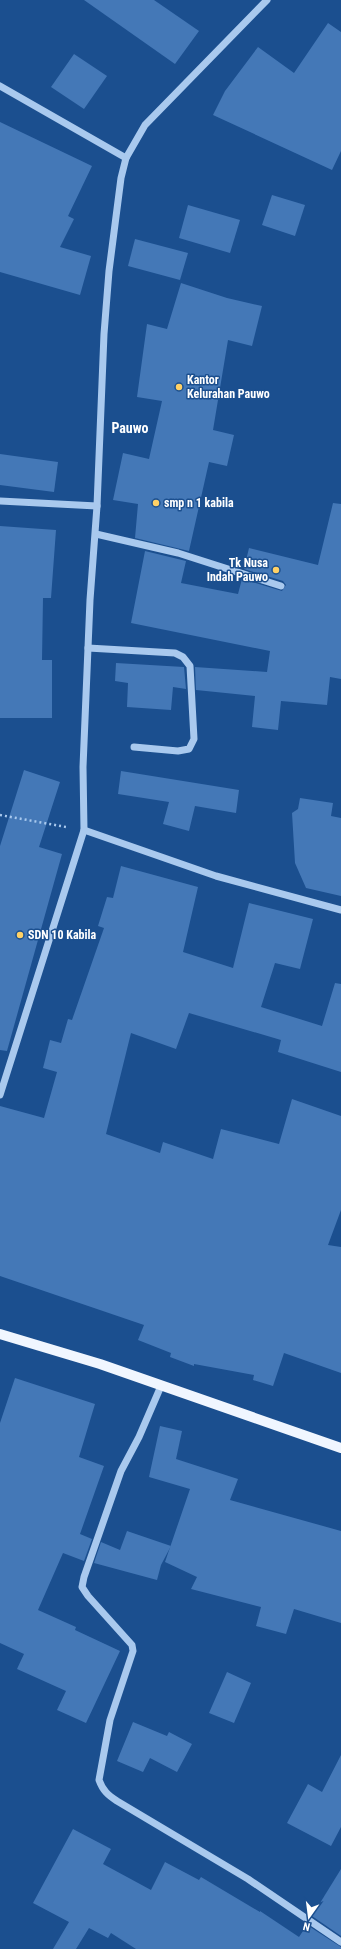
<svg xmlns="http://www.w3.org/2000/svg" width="341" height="1949" font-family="'Roboto Condensed',sans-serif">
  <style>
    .building { fill: #4478b7 }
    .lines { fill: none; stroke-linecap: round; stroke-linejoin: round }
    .path { stroke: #a9c9ee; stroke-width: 2.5; stroke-dasharray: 2 3; stroke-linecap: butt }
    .minor { stroke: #a9c9ee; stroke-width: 7 }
    .major { stroke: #f0f6ff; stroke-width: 10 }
    .poi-dot { fill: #ffd166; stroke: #1b4f8f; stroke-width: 1.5 }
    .labels { text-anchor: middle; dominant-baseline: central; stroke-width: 3; stroke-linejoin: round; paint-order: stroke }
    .poi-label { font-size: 12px; font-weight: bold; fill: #fff; stroke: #1b4f8f; text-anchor: start }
    .quarter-label { font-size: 14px; font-weight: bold; fill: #fff; stroke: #1b4f8f }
  </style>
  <rect width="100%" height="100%" fill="#1b4f8f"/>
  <g class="building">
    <path d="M84 0H154L199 31 175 64Z"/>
    <path d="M328 23 341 32V151L332 170 213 115 225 91 258 47 294 73Z"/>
    <path d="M74 54 107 76 84 109 51 87Z"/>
    <path d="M0 122 92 166 68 216 74 219 60 247 91 256 80 295 0 272Z"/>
    <path d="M272 195 305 205 295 236 262 225Z"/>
    <path d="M188 205 240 220 230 253 179 238Z"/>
    <path d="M135 239 188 253 180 280 128 266Z"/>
    <path d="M181 283 227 298 262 306 252 346 228 340 213 430 234 435 227 466 209 462 189 551 135 538 138 504 113 500 123 453 149 459 162 401 137 397 147 324 167 329Z"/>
    <path d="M0 454 58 462 54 492 0 485Z"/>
    <path d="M333 503 341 504V679L330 677 327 705 281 701 278 730 252 727 255 696 196 690 195 667 267 672 270 651 131 623 145 551 186 561 181 583 238 594 242 579 282 591 286 585 283 581 244 569 249 548 318 565Z"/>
    <path d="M0 526 56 530 51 598H43L42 660H52V718H0Z"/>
    <path d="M116 663 184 667 186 689 173 687 171 710 127 707 128 683 115 681Z"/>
    <path d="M24 770 60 782 39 847 62 854 7 1051 0 1050V846Z"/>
    <path d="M121 771 239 790 236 813 195 806 189 831 163 824 169 802 118 794Z"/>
    <path d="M300 798 333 803 331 816 341 818V896L306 888 295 863 292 813 298 809Z"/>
    <path d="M121 866 198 887 183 952 233 968 249 903 313 919 300 969 275 963 261 1007 322 1026 335 983 341 984V1072L278 1052 281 1040 189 1013 176 1049 131 1033 106 1134 160 1153 163 1142 213 1159 221 1129 279 1144 292 1099 341 1116V1210L328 1245 341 1247V1373L284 1353 273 1386 253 1380 254 1375 194 1364V1366L170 1357 171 1353 138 1340 144 1325 0 1276V1106L44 1118 57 1072 43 1068 50 1040 61 1043 68 1019 72 1020 104 928 98 926 107 897 113 898Z"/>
    <path d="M15 1378 95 1404 79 1457 104 1466 80 1534 92 1539 84 1561 63 1553 38 1610 76 1627 75 1630 120 1651 86 1723 57 1710 66 1691 17 1669 24 1654 0 1643V1423Z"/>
    <path d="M160 1426 182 1431 176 1459 238 1479 230 1500 341 1531V1623L294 1609 286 1634 256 1626 261 1607 191 1589 197 1577 165 1562 190 1489 149 1477Z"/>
    <path d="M127 1531 171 1546 161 1565 157 1580 94 1563 101 1542 120 1550Z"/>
    <path d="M227 1672 251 1683 234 1723 209 1713Z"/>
    <path d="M133 1722 167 1736 169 1732 192 1744 177 1772 150 1758 143 1772 117 1761Z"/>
    <path d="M341 1755V1827L331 1846 287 1823 308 1784 322 1792Z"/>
    <path d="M73 1829 111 1849 103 1864 151 1890 165 1862 199 1880 201 1877 260 1912V1911L299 1937 307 1925 341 1947V1949H136L111 1933 108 1938 89 1928 76 1949H53L69 1922 33 1903Z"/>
    <path d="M341 1869V1936L312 1916Z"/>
  </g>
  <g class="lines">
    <path class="path" d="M0 815 66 827"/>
    <g class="minor">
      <path d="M0 86 126 158"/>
      <path d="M0 501 97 506"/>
      <path d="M96 534 178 553 281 586"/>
      <path d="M88 648 175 653 183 657 190 666 194 739 189 749 178 751 134 747"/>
      <path d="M84 830 83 767 90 600 97 506 104 334 109 271 121 178 126 158 145 125 267 0"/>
      <path d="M0 1095 84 830 216 876 341 910"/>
      <path d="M161 1386 139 1437 121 1471 84 1577 82 1587 88 1596 132 1645 133 1651 110 1720 99 1780C103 1791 108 1795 117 1801L248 1879 341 1942"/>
    </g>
    <path class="major" d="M0 1334 100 1364 341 1448"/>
  </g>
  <g class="poi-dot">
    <circle cx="179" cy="387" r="4"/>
    <circle cx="156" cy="503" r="4"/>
    <circle cx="276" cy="570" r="4"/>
    <circle cx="20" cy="935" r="4"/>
  </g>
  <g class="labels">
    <g class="poi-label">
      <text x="187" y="380">Kantor<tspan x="187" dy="14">Kelurahan Pauwo</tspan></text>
      <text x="164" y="503">smp n 1 kabila</text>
      <text x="268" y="563" text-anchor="end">Tk Nusa<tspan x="268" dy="14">Indah Pauwo</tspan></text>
      <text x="28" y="935">SDN 10 Kabila</text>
    </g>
    <g class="quarter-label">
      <text x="130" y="428">Pauwo</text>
    </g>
  </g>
  <g transform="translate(309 1917) rotate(194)" stroke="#1b4f8f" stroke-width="3" paint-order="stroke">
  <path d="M0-3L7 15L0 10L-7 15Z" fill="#ffffff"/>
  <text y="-6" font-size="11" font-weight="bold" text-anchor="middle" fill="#ffffff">N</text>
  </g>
</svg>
